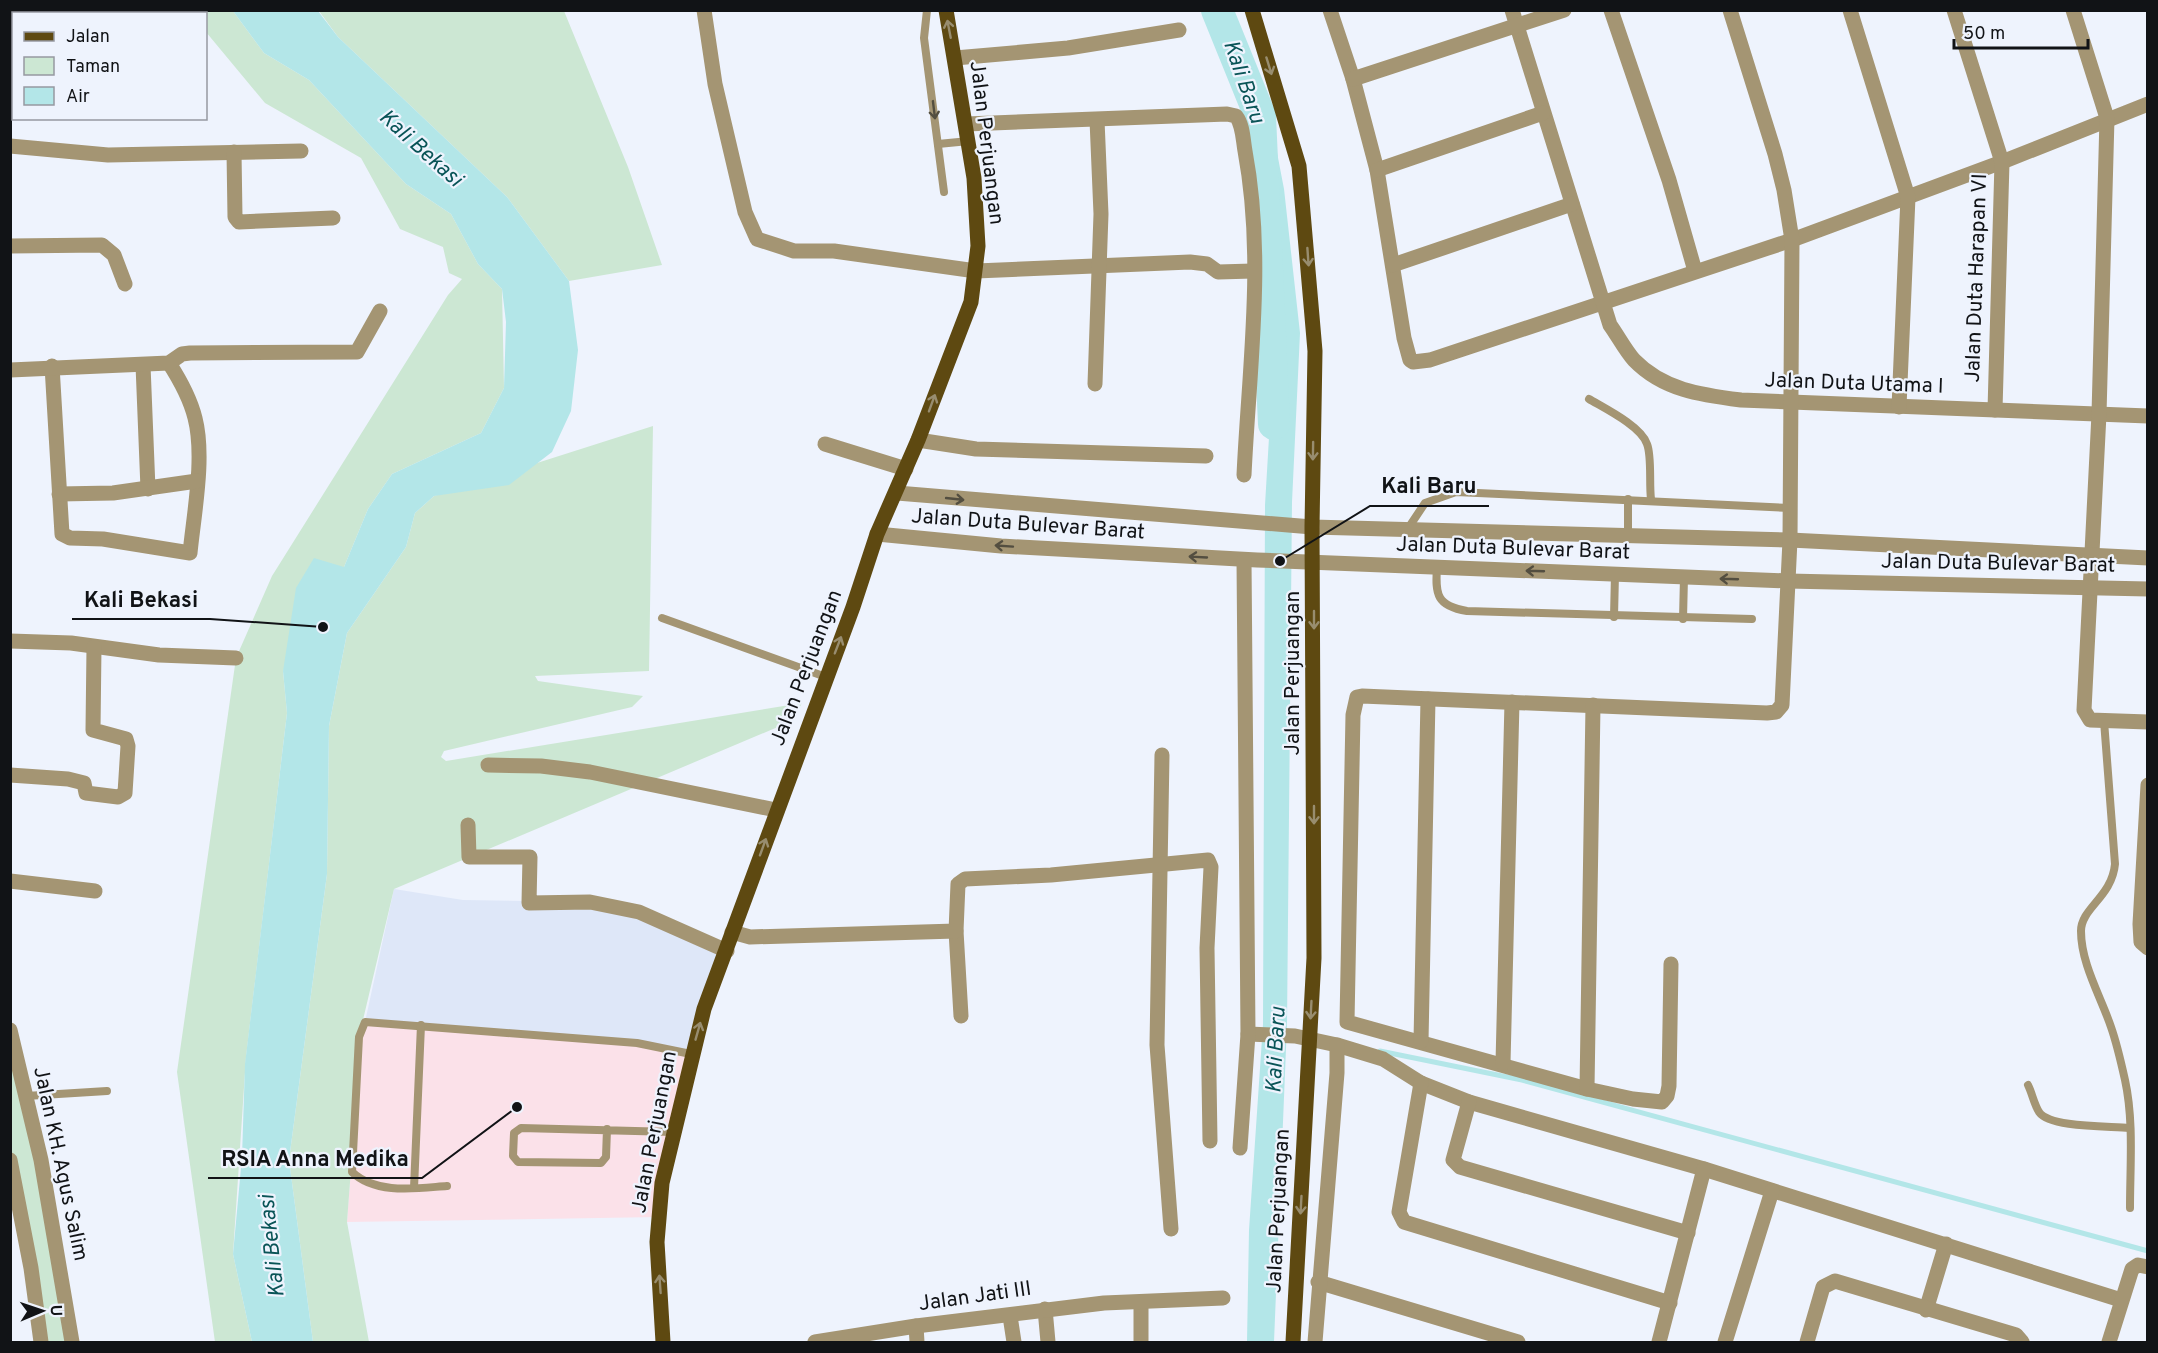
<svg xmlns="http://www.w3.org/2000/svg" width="2158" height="1353" font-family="Overpass,sans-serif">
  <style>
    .built { fill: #dee7f8 }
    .medical { fill: #fbe1e9 }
    .green { fill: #cce7d3 }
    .water { fill: #b3e6e8 }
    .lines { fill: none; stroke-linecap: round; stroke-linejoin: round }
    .stream { stroke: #b3e6e8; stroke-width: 5 }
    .river { stroke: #b3e6e8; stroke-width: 32 }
    .service { stroke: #a49573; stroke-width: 8 }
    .minor { stroke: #a49573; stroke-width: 15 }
    .tertiary { stroke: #a49573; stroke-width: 15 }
    .primary { stroke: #5e4911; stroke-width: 15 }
    .oneway { stroke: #988d6f }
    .oneway2 { stroke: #534e40 }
    .labels { text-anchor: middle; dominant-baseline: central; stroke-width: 4.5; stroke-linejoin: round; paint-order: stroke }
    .street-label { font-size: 21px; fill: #111316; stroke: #eef3fd }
    .water-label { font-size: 22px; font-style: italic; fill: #095457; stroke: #eef3fd }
    .leader { fill: none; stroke: #111316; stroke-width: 2 }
    .callout-dot { fill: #111316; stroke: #eef3fd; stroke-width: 2 }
    .callout-label { font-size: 22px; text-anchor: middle; font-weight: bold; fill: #111316; stroke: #eef3fd; stroke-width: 4.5; stroke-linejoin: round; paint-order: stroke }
  </style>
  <rect width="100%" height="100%" fill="#eef3fd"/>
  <path class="built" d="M394 889 463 900 590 902 727 951 691 1054 365 1022Z"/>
  <path class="medical" d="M362 1024 591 1039 691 1054 659 1217 347 1222Z"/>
  <g class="green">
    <path d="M188 11H233L264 53 309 80 406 184 451 214 478 264 502 289 504 388 481 433 392 474 368 509 344 567 283 671 287 713 246 1057 233 1254 252 1342H215L177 1072 236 658 272 576 448 295 462 279 449 273 443 247 400 229 361 158 265 103 206 32V14L190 13Z"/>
    <path d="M319 11H564L628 167 662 265 569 281 507 197 338 37Z"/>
    <path d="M653 426 649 671 535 676 538 681 643 696 632 707 444 751 441 757 446 761 802 703 792 721 394 889 362 1024 347 1222 369 1342H313L289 1160 327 874 329 726 347 633 406 547 415 513 434 496Z"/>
    <path d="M10 1030 72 1342H41L11 1160Z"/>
  </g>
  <g class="water">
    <path d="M233 11H318L338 37 507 197 569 281 578 350 571 411 552 452 509 485 434 496 415 513 406 547 347 633 329 726 327 874 289 1160 313 1342H252L233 1254 242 1157 245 1064 287 713 283 671 296 588 314 558 344 567 368 509 392 474 481 433 504 388 506 322 502 289 478 264 451 214 406 184 309 80 264 53Z"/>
    <path d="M1209 11H1231L1254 67 1270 116 1284 189 1300 333 1292 502 1287 1024 1274 1342H1247L1249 1230 1263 1024 1265 505 1275 336 1272 192 1260 116Z"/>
  </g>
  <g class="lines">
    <path class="stream" d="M1380 1051 1522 1080 2148 1251"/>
    <path class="river" d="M1217 10 1260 116 1274 424"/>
    <g class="service">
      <path d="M927 10 924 38 944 192"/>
      <path d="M938 144 969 141"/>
      <path d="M1589 399C1604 408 1641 426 1647 444 1652 456 1649 484 1651 499"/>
      <path d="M1628 499V534"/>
      <path d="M1409 527 1425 503 1456 492 1790 508"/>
      <path d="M1437 567C1435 595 1437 606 1467 611L1752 619"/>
      <path d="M1614 617 1615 574"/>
      <path d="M662 618 826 677"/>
      <path d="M1683 619 1684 577"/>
      <path d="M2104 721 2115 864C2112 897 2081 908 2081 931 2081 964 2101 997 2111 1027 2117 1044 2121 1062 2125 1080 2134 1121 2130 1166 2130 1208"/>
      <path d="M2028 1085C2032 1093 2034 1104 2039 1112 2050 1128 2109 1126 2129 1128"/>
      <path d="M26 1096 107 1091"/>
      <path d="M607 1129 606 1157 601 1163 518 1162 513 1156 514 1133 521 1128 673 1132"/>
      <path d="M447 1186C418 1188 376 1195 352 1172L359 1037 365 1022 637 1043 691 1054"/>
      <path d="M414 1188 421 1025"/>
    </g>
    <g class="minor">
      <path d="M704 10 715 84 745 212 757 239 794 251H834L976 271 1190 262 1207 264 1218 272 1253 271"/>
      <path d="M1330 10 1353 79 1377 170 1404 338 1410 360 1413 362 1430 360 1792 240 2002 162 2148 104"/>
      <path d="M1512 10 1610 325C1618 336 1625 350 1634 360 1663 390 1701 395 1741 400L2148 416"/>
      <path d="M1611 10 1669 180 1695 271"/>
      <path d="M1850 10 1908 197 1899 407"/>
      <path d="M1954 10 2002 162 1995 410"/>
      <path d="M2073 10 2107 118 2099 414 2084 710 2090 720 2148 722"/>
      <path d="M955 58 1068 48 1179 30"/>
      <path d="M1353 79 1564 10"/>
      <path d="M966 124 1227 114 1236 116C1243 125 1243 140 1245 151 1265 258 1249 368 1244 475"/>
      <path d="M10 146 108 155 301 151"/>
      <path d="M234 152 235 217 239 222 333 218"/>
      <path d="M1377 170 1543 113"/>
      <path d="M10 246 102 245 114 255 125 284"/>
      <path d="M1393 265 1572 204"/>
      <path d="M143 365 148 489"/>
      <path d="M52 366 62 534 70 538 103 539 190 553C194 513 205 457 195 418 190 398 180 380 169 363"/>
      <path d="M10 370 169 363 182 354 190 353 357 352 380 311"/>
      <path d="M1095 384 1101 214 1097 120"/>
      <path d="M918 440 976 449 1206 456"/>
      <path d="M825 444 906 469"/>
      <path d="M897 493 1312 527 1790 540 2148 558"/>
      <path d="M59 494 113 493 197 481"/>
      <path d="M877 534 1001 546 1257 560 1788 581 2148 589"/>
      <path d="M10 641 71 643 159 655 236 658"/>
      <path d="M1162 755 1157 1045 1171 1229"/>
      <path d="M488 765 541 766 590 772 776 810"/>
      <path d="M10 775 68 779 84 783 86 793 118 797 125 793 128 746 126 739 93 730 94 647"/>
      <path d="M2148 785 2140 924 2141 942 2148 948"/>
      <path d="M468 825 469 857H530L529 903 590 902 639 912 727 951"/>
      <path d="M10 881 95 891"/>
      <path d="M956 931 961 1016"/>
      <path d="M732 932 750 937 956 931 958 884 965 879 1051 875 1208 860 1211 867 1207 948 1210 1141"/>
      <path d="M1671 964 1669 1086 1667 1096 1662 1102 1633 1099 1587 1089 1347 1022 1353 715 1357 697 1362 696 1767 713 1776 712 1782 705 1790 540 1792 240 1784 190 1775 154 1730 10"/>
      <path d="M1248 1034 1295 1036 1337 1045 1383 1059 1421 1083 1469 1102 1704 1169 2121 1300"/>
      <path d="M1421 1041 1428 699"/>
      <path d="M1503 1063 1512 702"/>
      <path d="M1421 1083 1399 1212 1404 1222 1670 1303"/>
      <path d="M1587 1089 1593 705"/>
      <path d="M1469 1102 1453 1160 1460 1167 1688 1233"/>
      <path d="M1240 1148 1248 1034 1244 560"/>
      <path d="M10 1160 31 1268 41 1342"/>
      <path d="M1318 1282 1518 1342"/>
      <path d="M1141 1303V1342"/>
      <path d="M1045 1309 1048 1342"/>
      <path d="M1926 1310 1946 1244"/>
      <path d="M1010 1316 1014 1342"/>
      <path d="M916 1326 917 1342"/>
      <path d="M815 1342 916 1326 1104 1303 1223 1298"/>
      <path d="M1315 1342 1337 1073V1045"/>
      <path d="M1659 1342 1704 1169"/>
      <path d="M1725 1342 1772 1191"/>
      <path d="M1807 1342 1823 1287 1835 1281 2016 1335 2022 1342"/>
      <path d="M2109 1342 2132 1269 2138 1265 2148 1267"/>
    </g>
    <path class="tertiary" d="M10 1030 41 1160 72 1342"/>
    <g class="primary">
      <path d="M1252 10 1299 166 1315 351 1312 527 1314 958 1293 1342"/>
      <path d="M663 1342 657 1242 662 1183 704 1009 853 607 877 534 918 440 971 302 978 246 974 178 946 10"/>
    </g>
  </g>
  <defs><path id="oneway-shaft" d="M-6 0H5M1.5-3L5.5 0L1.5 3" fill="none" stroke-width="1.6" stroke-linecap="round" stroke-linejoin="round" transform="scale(1.5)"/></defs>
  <g class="oneway">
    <use href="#oneway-shaft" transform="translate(949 29) rotate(-101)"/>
    <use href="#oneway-shaft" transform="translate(1269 66) rotate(73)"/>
    <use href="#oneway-shaft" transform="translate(1308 257) rotate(86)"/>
    <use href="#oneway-shaft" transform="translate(932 403) rotate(-70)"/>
    <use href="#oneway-shaft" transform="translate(1313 451) rotate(91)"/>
    <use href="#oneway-shaft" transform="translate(1314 620) rotate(90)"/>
    <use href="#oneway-shaft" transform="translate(838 645) rotate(-69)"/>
    <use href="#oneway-shaft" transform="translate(1314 815) rotate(90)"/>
    <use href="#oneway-shaft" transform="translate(763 847) rotate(-70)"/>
    <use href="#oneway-shaft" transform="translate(1311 1010) rotate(93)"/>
    <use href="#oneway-shaft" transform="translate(698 1031) rotate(-74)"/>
    <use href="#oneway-shaft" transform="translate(1301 1205) rotate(93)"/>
    <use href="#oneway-shaft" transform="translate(660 1284) rotate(-94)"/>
  </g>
  <g class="oneway2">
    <use href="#oneway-shaft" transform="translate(934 110) rotate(83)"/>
    <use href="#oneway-shaft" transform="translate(955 499) rotate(6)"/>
    <use href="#oneway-shaft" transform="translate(1004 546) rotate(-176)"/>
    <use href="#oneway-shaft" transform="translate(1198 557) rotate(-177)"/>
    <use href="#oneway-shaft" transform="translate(1535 571) rotate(-178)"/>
    <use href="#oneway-shaft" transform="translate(1729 579) rotate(-178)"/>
  </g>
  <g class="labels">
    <g class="street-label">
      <text transform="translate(986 143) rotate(83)">Jalan Perjuangan</text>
      <text transform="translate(1977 278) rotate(-88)">Jalan Duta Harapan VI</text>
      <text transform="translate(1854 384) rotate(2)">Jalan Duta Utama I</text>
      <text transform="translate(1028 525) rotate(4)">Jalan Duta Bulevar Barat</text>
      <text transform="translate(1513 549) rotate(2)">Jalan Duta Bulevar Barat</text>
      <text transform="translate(1998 564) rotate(1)">Jalan Duta Bulevar Barat</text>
      <text transform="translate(807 668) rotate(-69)">Jalan Perjuangan</text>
      <text transform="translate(1293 673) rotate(-90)">Jalan Perjuangan</text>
      <text transform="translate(655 1132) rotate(-79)">Jalan Perjuangan</text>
      <text transform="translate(60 1164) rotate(78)">Jalan KH. Agus Salim</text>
      <text transform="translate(1279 1211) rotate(-87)">Jalan Perjuangan</text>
      <text transform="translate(975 1297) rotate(-8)">Jalan Jati III</text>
    </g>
    <g class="water-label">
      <text transform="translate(1243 82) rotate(71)">Kali Baru</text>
      <text transform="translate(420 149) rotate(42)">Kali Bekasi</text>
      <text transform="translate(1277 1050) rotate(-87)">Kali Baru</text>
      <text transform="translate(273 1246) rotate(-96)">Kali Bekasi</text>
    </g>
  </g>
  <path class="leader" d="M1280 561L1370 506H1489M323 627L210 619H72M517 1107L422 1178H208"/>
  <g class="callout-dot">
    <circle cx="1280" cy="561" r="6"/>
    <circle cx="323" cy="627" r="6"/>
    <circle cx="517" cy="1107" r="6"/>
  </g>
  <g class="callout-label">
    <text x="1429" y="493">Kali Baru</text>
    <text x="141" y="607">Kali Bekasi</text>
    <text x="315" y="1166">RSIA Anna Medika</text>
  </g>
  <rect width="2158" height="1353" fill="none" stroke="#111316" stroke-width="24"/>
  <rect x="12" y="12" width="195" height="108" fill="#eef3fd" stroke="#9699a1" stroke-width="1.5"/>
  <rect x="24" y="32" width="30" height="9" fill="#5e4911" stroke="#9699a1" stroke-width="1.5"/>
  <text x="66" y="42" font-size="18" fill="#111316">Jalan</text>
  <rect x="24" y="57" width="30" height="18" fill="#cce7d3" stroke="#9699a1" stroke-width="1.5"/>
  <text x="66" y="72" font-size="18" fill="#111316">Taman</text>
  <rect x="24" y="87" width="30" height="18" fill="#b3e6e8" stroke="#9699a1" stroke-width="1.5"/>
  <text x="66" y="102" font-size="18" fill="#111316">Air</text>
  <g transform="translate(42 1311) rotate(88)" stroke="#eef3fd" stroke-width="4.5" paint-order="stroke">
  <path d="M0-4.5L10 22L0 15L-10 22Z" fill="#111316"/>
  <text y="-9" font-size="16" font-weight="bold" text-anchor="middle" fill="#111316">U</text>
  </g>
  <path d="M1954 39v9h134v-9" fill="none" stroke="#111316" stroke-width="3"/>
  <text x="1963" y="39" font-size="18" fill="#111316" stroke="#eef3fd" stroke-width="4.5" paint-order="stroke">50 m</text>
</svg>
